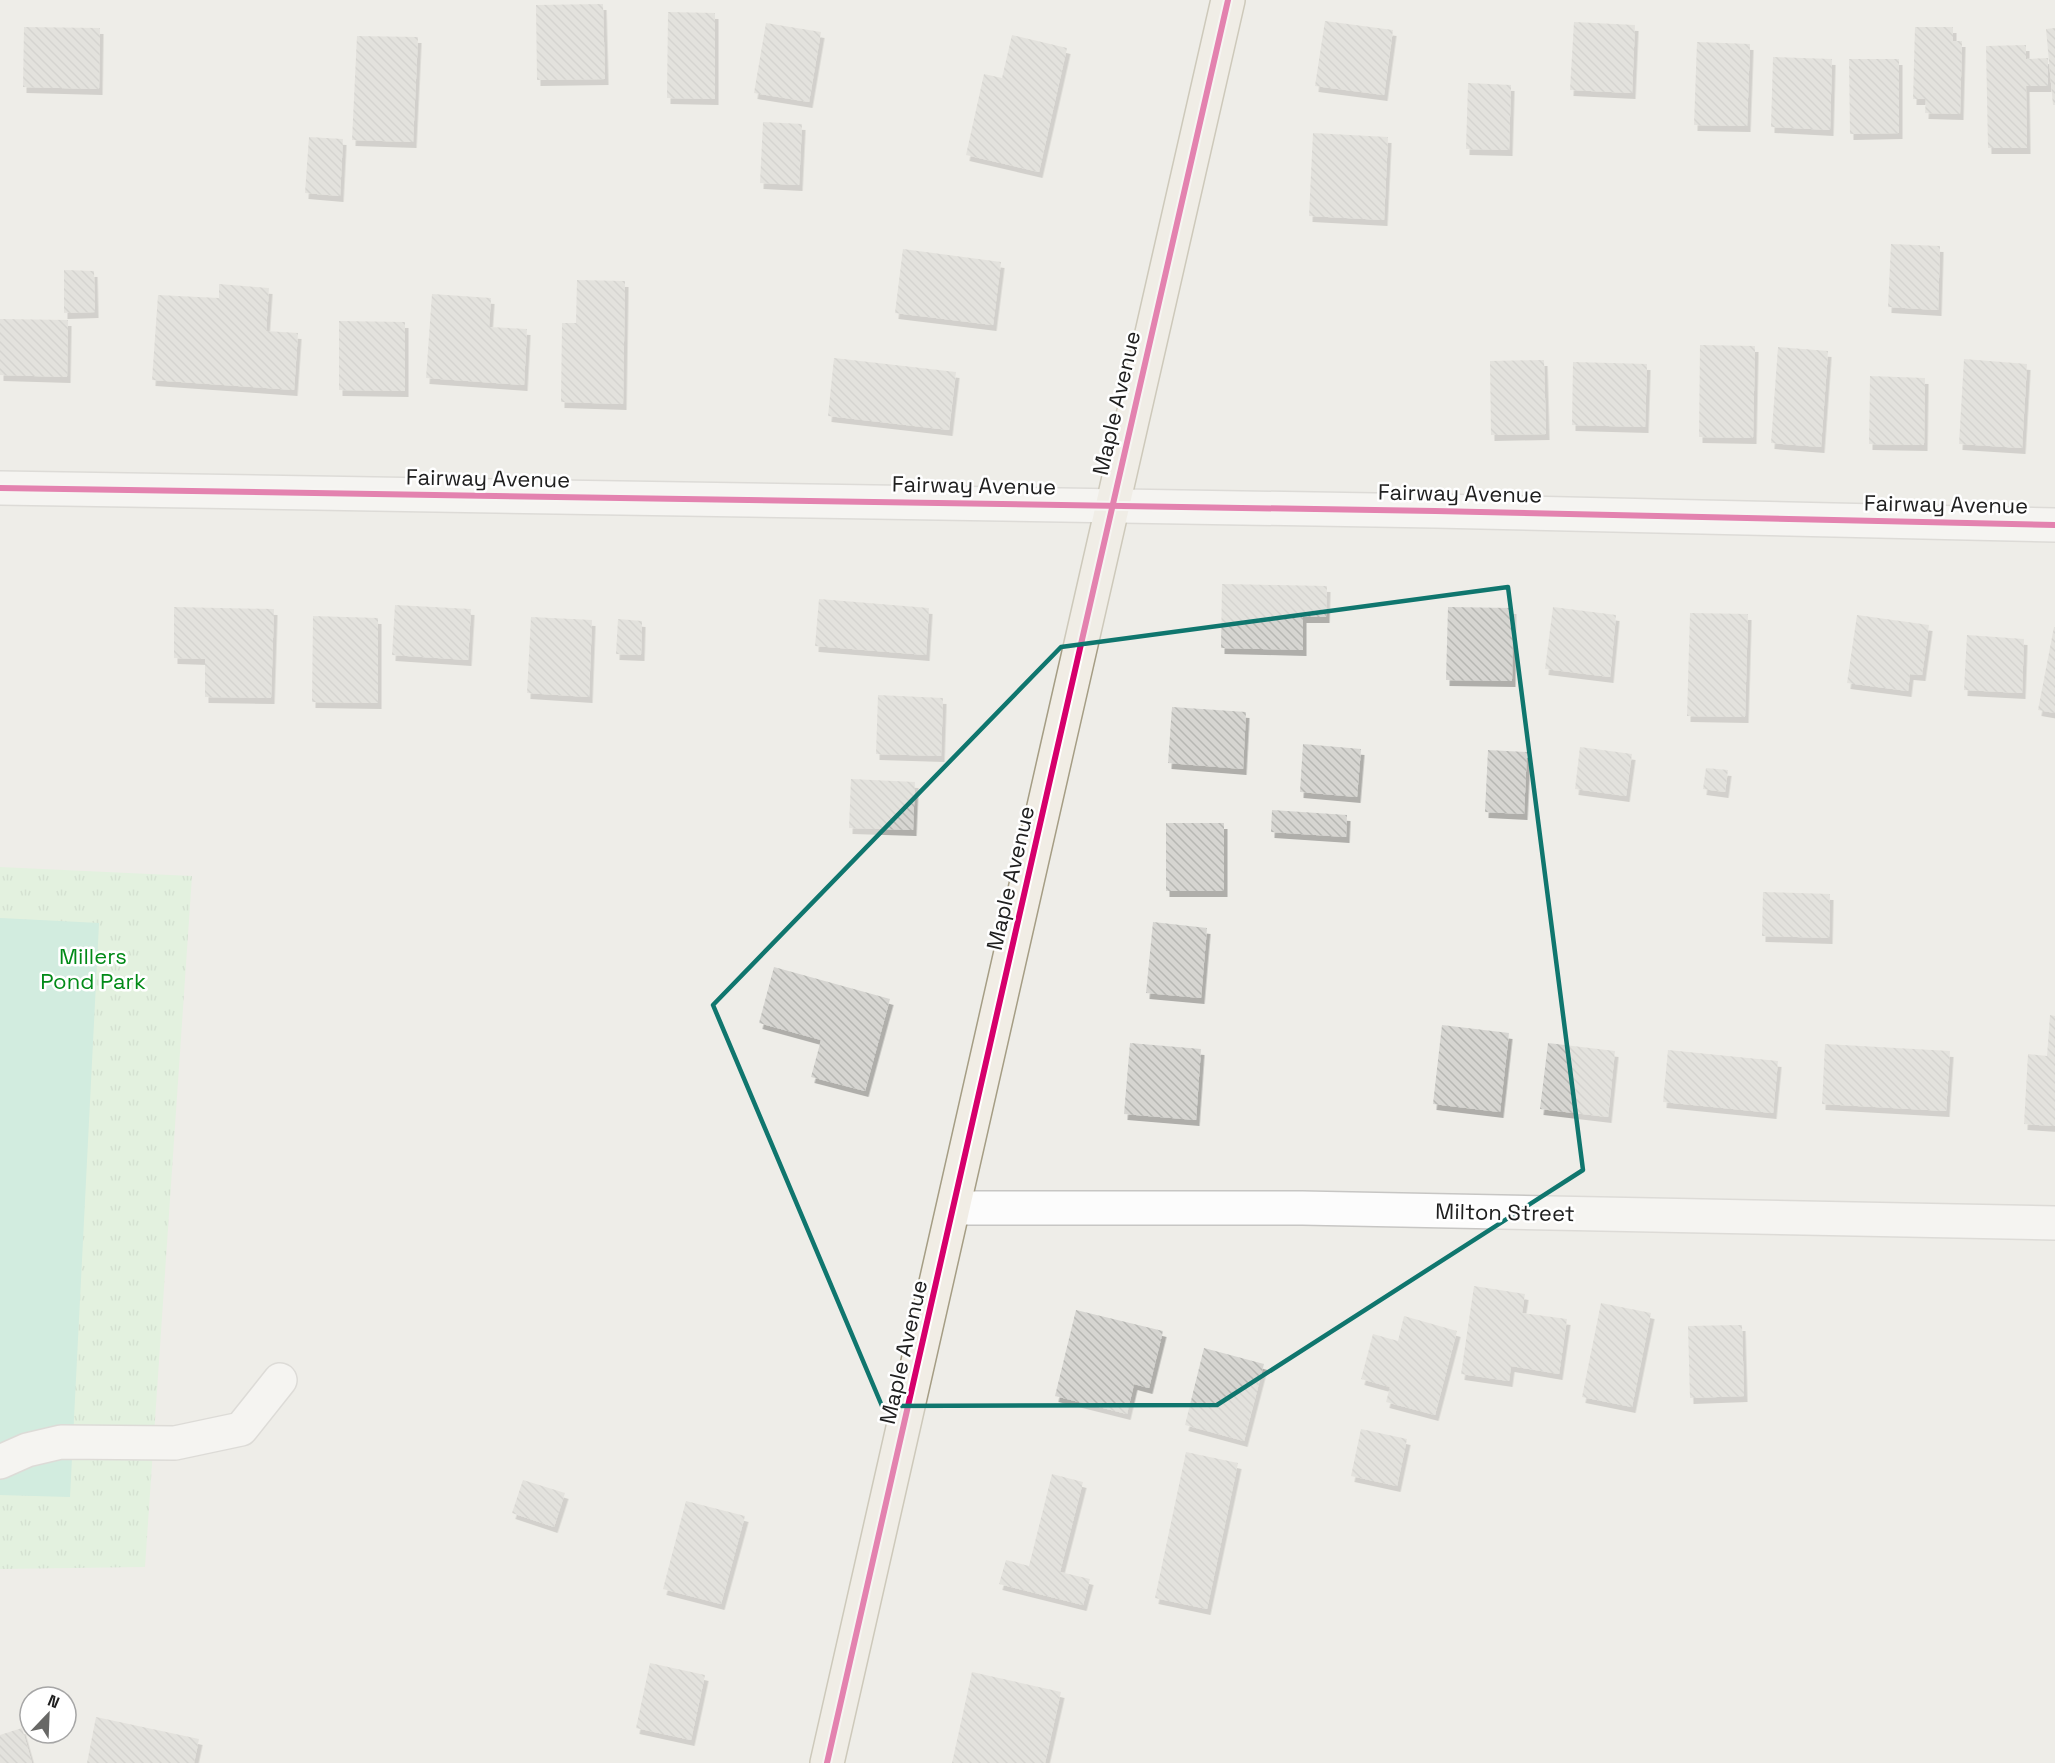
<svg xmlns="http://www.w3.org/2000/svg" width="2055" height="1763" font-family="'Space Grotesk',sans-serif">
  <style>
    .park { fill: url(#park-tufts) }
    .pitch { fill: #afead5 }
    .building { fill: url(#building-back-hatch); filter: url(#shadow) }
    .lines { fill: none; stroke-linecap: round; stroke-linejoin: round }
    .minor-casing { stroke: #c7c6c4; stroke-width: 36 }
    .major-casing { stroke: #a59d84; stroke-width: 36 }
    .minor { stroke: #fcfcfc; stroke-width: 33 }
    .major { stroke: #f1ede5; stroke-width: 33 }
    .cycleway-casing { stroke: #fff; stroke-width: 10 }
    .cycleway { stroke: #d6006c; stroke-width: 6 }
    .marked { fill: none; stroke: #0f766e; stroke-width: 4.5; stroke-linejoin: round }
    .labels { text-anchor: middle; dominant-baseline: central; stroke-width: 5; stroke-linejoin: round; paint-order: stroke }
    .street-label { font-size: 22px; fill: #202020; stroke: #fff }
    .park-label { font-size: 22px; fill: #018a17; stroke: #fff }
  </style>
  <defs>
    <pattern id="park-tufts" width="24" height="20" patternUnits="userSpaceOnUse" patternTransform="scale(1.5)"><rect width="24" height="20" fill="#d4f6d6"/><path d="M3 7l-1-3M5 7V3M7 7l1-3M15 17l-1-3M17 17v-4M19 17l1-3" fill="none" stroke="#b6d3b7"/></pattern>
    <pattern id="building-back-hatch" width="6" height="6" patternUnits="userSpaceOnUse" patternTransform="scale(1.5)"><rect width="6" height="6" fill="#d6d5d1"/><path d="M-1 5l2 2M0 0l6 6M5-1l2 2" fill="none" stroke="#b7b7b3"/></pattern>
    <filter id="shadow"><feDropShadow dx="3.5" dy="6" stdDeviation="0" flood-color="#0004"/></filter>
  </defs>
  <rect width="100%" height="100%" fill="#eeede8"/>
  <path class="park" d="M0 867 192 876 145 1567 0 1569Z"/>
  <path class="pitch" d="M0 918 99 923 70 1497 0 1495Z"/>
  <g class="building">
    <path d="M603 4 605 79 537 80 536 5Z"/>
    <path d="M668 12 715 13V99L667 98Z"/>
    <path d="M1325 21 1393 30 1384 95 1315 86Z"/>
    <path d="M1574 22 1635 25 1632 93 1570 90Z"/>
    <path d="M766 23 821 32 809 102 754 93Z"/>
    <path d="M24 27 100 28 99 89 23 87Z"/>
    <path d="M1915 27H1953V41H1962L1960 114 1925 113 1926 99H1913Z"/>
    <path d="M2055 28V105H2053L2046 29Z"/>
    <path d="M1012 35 1067 48 1039 172 966 155 984 74 1002 78Z"/>
    <path d="M357 36 418 37 413 142 352 140Z"/>
    <path d="M1697 42 1750 44 1747 126 1694 125Z"/>
    <path d="M2026 45V59L2048 58V86H2026L2027 148H1988L1986 46Z"/>
    <path d="M1773 57 1832 59 1830 130 1771 127Z"/>
    <path d="M1849 59H1899V133L1850 134Z"/>
    <path d="M1468 83 1511 85 1509 150 1466 149Z"/>
    <path d="M763 122 802 124 799 185 760 183Z"/>
    <path d="M1313 133 1388 137 1384 220 1309 216Z"/>
    <path d="M309 137 343 139 340 196 305 193Z"/>
    <path d="M1891 244 1940 246 1938 310 1888 307Z"/>
    <path d="M903 249 1001 262 993 325 895 313Z"/>
    <path d="M64 270 94 271 95 312 64 313Z"/>
    <path d="M577 280 625 281 623 404 561 402 562 323H576Z"/>
    <path d="M219 284 269 288 266 331 298 333 294 390 152 380 158 295 219 298Z"/>
    <path d="M432 294 491 298 489 327 527 329 524 385 426 378Z"/>
    <path d="M0 319 68 320 67 377 0 375Z"/>
    <path d="M339 321 405 322V391L339 390Z"/>
    <path d="M1700 345 1755 346 1753 438 1699 437Z"/>
    <path d="M1778 347 1828 351 1821 447 1771 443Z"/>
    <path d="M834 358 956 372 949 430 828 416Z"/>
    <path d="M1964 359 2027 364 2022 448 1959 444Z"/>
    <path d="M1544 360 1546 434 1491 435 1490 361Z"/>
    <path d="M1573 362 1647 364 1645 427 1572 425Z"/>
    <path d="M1870 376 1925 378 1924 445 1869 444Z"/>
    <path d="M1222 584 1327 586 1326 617H1303V650L1221 648Z"/>
    <path d="M819 599 929 608 926 655 815 646Z"/>
    <path d="M395 605 471 609 468 660 392 655Z"/>
    <path d="M174 607 274 609 271 698 205 697V659L174 658Z"/>
    <path d="M1448 607 1513 608 1512 681 1446 680Z"/>
    <path d="M1553 607 1616 615 1610 677 1545 669Z"/>
    <path d="M1690 613 1748 614 1745 717 1687 716Z"/>
    <path d="M1857 615 1929 625 1922 675 1910 674 1908 691 1847 683Z"/>
    <path d="M313 616 378 618V703L312 702Z"/>
    <path d="M531 617 592 620 589 697 527 693Z"/>
    <path d="M618 619 642 621 641 655 616 654Z"/>
    <path d="M2054 627H2055V713L2038 710Z"/>
    <path d="M1967 635 2024 639 2022 693 1964 690Z"/>
    <path d="M878 695 943 698 941 756 876 754Z"/>
    <path d="M1172 707 1246 712 1243 769 1168 763Z"/>
    <path d="M1303 744 1361 749 1357 797 1300 792Z"/>
    <path d="M1580 747 1632 754 1626 796 1575 789Z"/>
    <path d="M1488 750 1527 752 1524 814 1485 812Z"/>
    <path d="M1706 768 1728 770 1725 792 1703 789Z"/>
    <path d="M851 779 915 782 913 830 849 828Z"/>
    <path d="M1272 810 1347 815 1346 837 1271 832Z"/>
    <rect x="1166" y="823" width="58" height="68"/>
    <path d="M1763 892 1830 894 1829 938 1762 936Z"/>
    <path d="M1153 922 1207 928 1201 998 1146 993Z"/>
    <path d="M774 967 890 999 865 1091 811 1077 821 1040 759 1023Z"/>
    <path d="M2050 1015 2055 1016V1126L2024 1124 2028 1054 2047 1056Z"/>
    <path d="M1442 1025 1509 1033 1500 1112 1433 1104Z"/>
    <path d="M1130 1043 1201 1049 1196 1120 1124 1114Z"/>
    <path d="M1548 1043 1615 1051 1608 1117 1540 1109Z"/>
    <path d="M1825 1044 1950 1051 1946 1111 1822 1104Z"/>
    <path d="M1668 1050 1778 1061 1773 1113 1663 1102Z"/>
    <path d="M1474 1286 1525 1294 1522 1313 1567 1319 1559 1374 1511 1366 1509 1381 1461 1374Z"/>
    <path d="M1601 1303 1651 1313 1632 1407 1582 1397Z"/>
    <path d="M1076 1310 1163 1331 1149 1388 1134 1384 1127 1414 1055 1396Z"/>
    <path d="M1404 1316 1457 1331 1435 1415 1386 1402 1390 1387 1361 1379 1373 1334 1398 1341Z"/>
    <path d="M1742 1325 1744 1396 1690 1398 1688 1326Z"/>
    <path d="M1204 1348 1264 1364 1244 1441 1185 1425Z"/>
    <path d="M1361 1429 1407 1439 1397 1486 1351 1476Z"/>
    <path d="M1186 1452 1238 1463 1207 1609 1155 1598Z"/>
    <path d="M1052 1474 1083 1482 1060 1572 1090 1579 1083 1605 999 1584 1006 1560 1029 1566Z"/>
    <path d="M523 1480 565 1493 554 1527 512 1513Z"/>
    <path d="M686 1501 745 1516 721 1604 663 1589Z"/>
    <path d="M650 1663 705 1675 691 1740 636 1728Z"/>
    <path d="M972 1672 1061 1692 1045 1763H952Z"/>
    <path d="M96 1717 199 1739 194 1763H87Z"/>
    <path d="M22 1728 32 1763H0V1735Z"/>
  </g>
  <g class="lines">
    <g class="minor-casing">
      <g id="minor">
        <path d="M0 488 1435 511 2055 525"/>
        <path d="M955 1208H1302L2055 1223"/>
        <path d="M0 1462 27 1450 61 1442 175 1443 241 1429 280 1380"/>
      </g>
    </g>
    <g class="major-casing">
      <path id="major" d="M827 1763C962 1176 1092 587 1228 0"/>
    </g>
    <use href="#minor" class="minor"/>
    <use href="#major" class="major"/>
    <g class="cycleway-casing">
      <g id="cycleway">
        <path d="M0 488 1435 511 2055 525"/>
        <path d="M827 1763C962 1176 1092 587 1228 0"/>
      </g>
    </g>
    <use href="#cycleway" class="cycleway"/>
  </g>
  <path d="M0 0H2055V1763H0ZM1508 587 1583 1170 1217 1405 882 1406 713 1005 1061 647Z" fill="#eeede8" fill-opacity=".55" fill-rule="evenodd"/>
  <path class="marked" d="M1508 587 1583 1170 1217 1405 882 1406 713 1005 1061 647Z"/>
  <g class="labels">
    <g class="street-label">
      <text transform="translate(1116 403) rotate(-77)">Maple Avenue</text>
      <text transform="translate(488 478) rotate(1)">Fairway Avenue</text>
      <text transform="translate(974 485) rotate(1)">Fairway Avenue</text>
      <text transform="translate(1460 493) rotate(1)">Fairway Avenue</text>
      <text transform="translate(1946 504) rotate(1)">Fairway Avenue</text>
      <text transform="translate(1010 878) rotate(-77)">Maple Avenue</text>
      <text transform="translate(1505 1212) rotate(1)">Milton Street</text>
      <text transform="translate(903 1352) rotate(-77)">Maple Avenue</text>
    </g>
    <g class="park-label">
      <text x="93" y="956">Millers<tspan x="93" dy="25">Pond Park</tspan></text>
    </g>
  </g>
  <g transform="translate(48 1715) rotate(23)"><circle r="28" fill="#ffffff" stroke="#a6a6a6" stroke-width="1.5"/>
  <path d="M0-4.5L10 22L0 15L-10 22Z" fill="#686866"/>
  <text y="-9" font-size="16" font-weight="bold" text-anchor="middle" fill="#202020">N</text>
  </g>
</svg>
